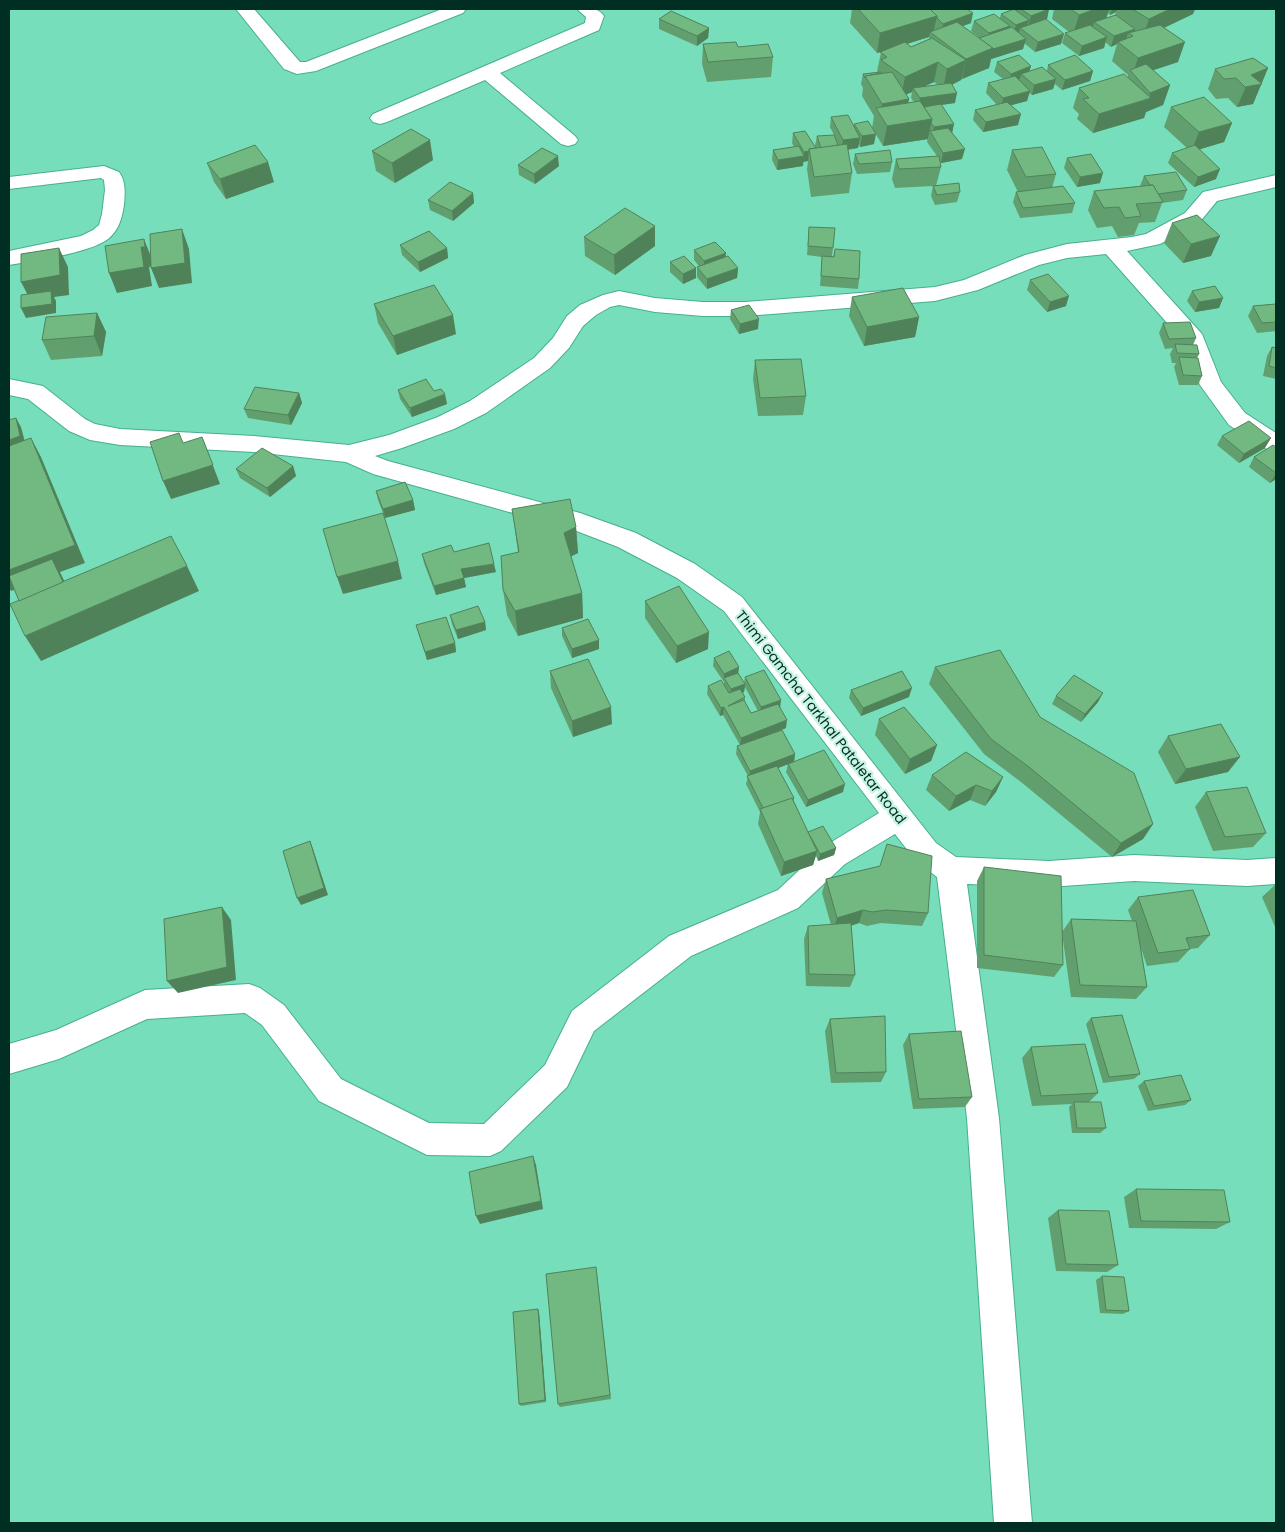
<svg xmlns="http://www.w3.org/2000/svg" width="1285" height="1532" font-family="Poppins,sans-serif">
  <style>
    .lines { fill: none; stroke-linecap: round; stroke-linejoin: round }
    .minor-casing { stroke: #46af8f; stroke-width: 2 }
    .minor { fill: #fff; fill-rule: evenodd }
    .wall { fill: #629f6f; fill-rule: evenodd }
    .shaded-wall { fill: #50825a }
    .building { fill: #72b981; stroke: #50825a }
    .labels { text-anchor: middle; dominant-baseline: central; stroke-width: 4.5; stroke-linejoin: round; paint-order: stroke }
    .street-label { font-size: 14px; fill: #002e22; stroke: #c5f4e2 }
  </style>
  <rect width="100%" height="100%" fill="#77debc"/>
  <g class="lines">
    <g class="minor-casing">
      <g id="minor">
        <path d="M236 9H254L300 62H306L442 9H466L463 13 316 71 297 74 284 69Z"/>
        <path d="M577 9C588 8 597 7 604 16L599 30 500 73 575 136 578 140 575 144 568 146 561 144 485 80 387 122 380 124 373 122 370 118 373 114 585 23 586 17Z"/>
        <path d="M104 166 119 172C126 182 125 192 124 205 122 218 119 230 108 239 90 253 33 261 9 265V251L81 236 93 230 99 225 102 214 105 190 104 180 101 178 9 189V177Z"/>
        <path d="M1276 175V187L1217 201 1199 223 1160 244 1127 251 1202 334 1221 382 1245 413 1276 433V452L1268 450 1229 425 1200 385 1184 342 1106 254 1067 258 1039 265 978 290 935 301 745 316H703L655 312 619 305 610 307 596 315 583 326 569 348 550 368 486 413 454 429 402 448 375 456 388 461 580 513 636 533 695 564 742 597 936 843 956 857 1049 861 1134 855 1247 860 1276 858V884L1247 886 1134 881 1049 887 967 884 999 1118 1032 1523H994L967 1118 937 877 916 861 895 834 845 864 798 908 691 956 594 1031 567 1087 501 1151 490 1156 427 1155 319 1101 262 1025 245 1013 147 1019 59 1059 9 1074V1044L56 1030 145 990 249 984 260 988 284 1005 341 1079 429 1123 484 1124 545 1065 572 1011 669 936 778 890 825 846 879 813 724 611 677 578 618 547 574 530 373 474 346 462 254 452 120 445 90 440 69 431 28 399 9 395V379L43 386 85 419 95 424 120 429 254 436 349 445 389 435 438 417 470 401 534 358 553 338 567 316 580 305 603 295 619 291 655 298 703 302H745L935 287 964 280 1025 255 1067 244 1132 237 1146 234 1185 213 1203 192Z"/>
      </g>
    </g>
    <use href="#minor" class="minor"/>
  </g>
  <g class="wall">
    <path d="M852 9H967L971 23 963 26 979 38H980L971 31 974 21 1000 18 1001 14 1011 10V9H1049L1047 19 1041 21 1061 44 1035 52 1024 43 1023 49 991 59 989 68 962 79 961 80 952 85 955 103 941 105 962 159 941 163 940 161 941 167 936 186 960 192 957 202 935 205 931 196 933 186 895 188 892 179 896 159 937 156 927 142 929 133 928 139 883 146 872 128 874 116 862 96 863 88 861 84 863 74 877 72 881 52 877 53 850 23ZM929 37V39L911 47 907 44ZM934 82 938 85 923 87ZM912 92 911 98 914 102 908 103 909 99 906 94Z"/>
    <path d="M1054 9H1195L1193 14 1164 28 1178 62 1153 70 1170 85 1163 105 1146 112 1144 118 1093 133 1077 119 1079 114 1073 108 1079 88 1128 77V75L1112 61 1117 44 1111 47 1105 42 1104 48 1079 56 1062 43 1065 33 1069 32 1052 19ZM1116 12 1115 15 1106 18 1108 13 1110 15Z"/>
    <path d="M659 19 709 28 708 38 697 46 659 29Z"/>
    <path d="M703 44 738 47 773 57 771 77 707 82 702 64Z"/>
    <path d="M997 62 1031 66 1029 72 1047 71 1048 65 1093 71 1090 81 1062 90 1055 84 1053 89 1032 95 1029 93 1027 101 1010 105 1018 125 983 132 973 120 975 110 997 105 986 93 988 83 1003 79 994 72Z"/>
    <path d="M1268 68 1253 104 1237 107 1228 98 1216 99 1208 89 1215 69Z"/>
    <path d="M1171 107 1232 123 1224 142 1200 149 1216 179 1194 187 1168 163 1172 153 1187 148 1164 127Z"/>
    <path d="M831 117 854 126V124L874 144 860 147 859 144 858 148 848 150 852 173 849 193 811 197 807 169 808 161 803 162V166L777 170 772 160 773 150 794 147 792 143 793 133 816 148 815 146 817 136 834 135 830 127Z"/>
    <path d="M1012 150 1056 174 1052 188 1075 203 1072 213 1020 218 1013 202 1016 192H1018L1007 170Z"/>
    <path d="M372 151 433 160 395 183 376 171Z"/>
    <path d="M855 154 892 162 890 172 857 174 853 164Z"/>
    <path d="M1067 158 1100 183 1077 187 1064 168Z"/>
    <path d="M207 163 274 182 226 199 214 182Z"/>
    <path d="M518 165 559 166 535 184 519 175Z"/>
    <path d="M1144 176 1187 190 1183 200 1162 203 1155 222 1139 223 1134 235 1118 237 1112 226 1097 228 1088 210 1094 191 1140 186Z"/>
    <path d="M473 193 474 203 453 221 430 210 428 200Z"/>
    <path d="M1172 223 1211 256 1183 263 1164 243Z"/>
    <path d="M809 227 833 248 832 256 833 257 835 249 859 279 858 289 820 286 822 257 807 255Z"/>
    <path d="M584 237 655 246 615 275 585 256Z"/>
    <path d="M400 245 447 248 448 258 420 272 402 255Z"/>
    <path d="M694 250 738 268 737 278 707 289 697 277V267L699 266 694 260Z"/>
    <path d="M670 262 696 268V278L683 284 670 272Z"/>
    <path d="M1030 280 1066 306 1047 312 1027 290Z"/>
    <path d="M1192 291 1223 298 1219 308 1195 312 1187 301Z"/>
    <path d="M852 297 919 317 915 337 864 346 849 316Z"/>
    <path d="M374 304 456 334 397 355 378 323Z"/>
    <path d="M1276 304V331L1257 333 1248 316 1253 306Z"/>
    <path d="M731 310 758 329 739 334 730 319Z"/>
    <path d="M97 313 106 332 102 356 51 360 42 340Z"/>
    <path d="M1163 323 1196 338 1193 345 1199 354 1197 358 1202 376 1198 385H1179L1174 367 1176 363H1172L1170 354 1173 348 1165 349 1159 333Z"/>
    <path d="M1272 347 1276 348V379L1263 376 1267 356Z"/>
    <path d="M755 360 806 396 803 415 758 416 753 379Z"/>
    <path d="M398 390 434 391 447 404 412 417 400 399Z"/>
    <path d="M299 393 302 403 291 425 248 418 244 409Z"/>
    <path d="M1222 436 1265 448 1239 463 1217 445Z"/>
    <path d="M1276 447V479L1270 483 1249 467 1254 457Z"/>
    <path d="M293 466 296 476 270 497 240 478 236 469Z"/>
    <path d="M376 491 413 500 415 510 385 518 378 500Z"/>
    <path d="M512 509 576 527 578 553 571 556 582 593 583 618 518 636 507 615 503 590 518 552Z"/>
    <path d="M454 552 496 572 464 578 466 587 436 595 424 563 422 554Z"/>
    <path d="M645 601 708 649 676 663 645 618Z"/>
    <path d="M450 615 485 622 486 630 458 639 452 624Z"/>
    <path d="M416 625 455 643 456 652 427 660Z"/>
    <path d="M562 628 599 649 572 658 562 636Z"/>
    <path d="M714 658 738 673 744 683 745 677 780 707 786 728 777 732 795 754 794 762 778 768 794 798V802L808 832 836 848 834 855 818 861 816 856 813 865 781 876 758 824 760 812 746 784 748 776 736 754 737 746 740 745 723 715 720 716 707 694 708 686 724 684V682L713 666ZM745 687 758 711 751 713 745 702V697L742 693 744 692Z"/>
    <path d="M935 667 1153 824 1143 839 1112 857 1021 782 984 754 929 684Z"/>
    <path d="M550 671 612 724 573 737 551 688Z"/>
    <path d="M851 690 909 697 861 716 849 698Z"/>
    <path d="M1056 696 1098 702 1081 722 1052 704Z"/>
    <path d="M879 719 937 745 931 761 905 774 875 735Z"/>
    <path d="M1168 736 1228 772 1175 784 1158 752Z"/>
    <path d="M788 764 843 792 806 807 786 772Z"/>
    <path d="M932 775 1003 777 996 792 985 806 970 800 949 811 926 790Z"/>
    <path d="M1206 792 1266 833 1253 847 1213 851 1195 807Z"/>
    <path d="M887 844 928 913 922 926 881 923 867 926 859 923 851 926 855 975 850 987 806 986 804 939 808 926 831 925 822 893 826 879 880 866Z"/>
    <path d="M984 867 1062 932 1071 919 1132 921 1128 910 1138 897 1210 935 1198 948 1190 949 1178 962 1147 966 1141 948 1147 987 1136 999 1071 997 1062 933 1063 965 1054 977 977 968V881Z"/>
    <path d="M1276 884V929L1262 897Z"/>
    <path d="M1091 1018 1140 1074 1134 1079 1103 1083 1086 1024Z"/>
    <path d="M830 1019 886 1072 881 1082 831 1083 825 1031Z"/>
    <path d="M909 1034 972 1097 965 1107 913 1109 903 1045Z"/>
    <path d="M1031 1047 1098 1093 1089 1102 1106 1128 1100 1133H1072L1069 1107 1072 1104 1032 1106 1022 1058Z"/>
    <path d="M1144 1081 1191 1100 1185 1105 1148 1111 1138 1086Z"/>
    <path d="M1136 1189 1230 1222 1216 1229 1129 1228 1124 1197Z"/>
    <path d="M1058 1210 1118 1265 1107 1272 1056 1271 1048 1218Z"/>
    <path d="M597 1274 611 1399 560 1407 558 1404Z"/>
    <path d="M1102 1276 1129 1311 1123 1314 1100 1313 1096 1280Z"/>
    <path d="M538 1309 539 1312 546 1402 521 1406 519 1404Z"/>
  </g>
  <g class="shaded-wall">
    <path d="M1049 9 1047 19 1028 26 1031 16Z"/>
    <path d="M1095 9H1109L1105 23 1094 22 1093 27 1073 34 1079 15Z"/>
    <path d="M1112 9H1117L1116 12 1110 15Z"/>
    <path d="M1170 9H1195L1193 14 1142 38 1149 19Z"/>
    <path d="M973 13 971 23 941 34 943 24Z"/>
    <path d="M937 16 933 34 930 32 929 37 877 53 880 33Z"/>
    <path d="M1029 20 1026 30 1020 28 1019 33 1013 35 1016 25Z"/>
    <path d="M1010 26 1008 36 987 43 989 33Z"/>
    <path d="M709 28 708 38 697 46V36Z"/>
    <path d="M1135 29 1133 36 1128 33 1126 41 1118 42 1117 44 1111 47 1114 36Z"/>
    <path d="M1064 34 1061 44 1035 52 1038 42Z"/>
    <path d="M1107 37 1104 48 1079 56 1082 46Z"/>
    <path d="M1026 39 1023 49 991 59 989 68 962 79 966 59 993 48Z"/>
    <path d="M1185 42 1178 62 1136 76 1133 73 1138 58Z"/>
    <path d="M966 60 961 80 943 89 947 69Z"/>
    <path d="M938 62 934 82 914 91 913 88 912 92 901 97 905 77Z"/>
    <path d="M1031 66 1028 76 1021 74 1020 79 1009 84 1011 74Z"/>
    <path d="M1268 68 1253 104 1237 107 1251 75Z"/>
    <path d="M1093 71 1090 81 1062 90 1065 80Z"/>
    <path d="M1056 79 1053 89 1032 95 1034 85Z"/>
    <path d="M1170 85 1163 105 1146 112 1144 118 1093 133 1099 114 1149 99 1150 93Z"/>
    <path d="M1030 91 1027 101 1001 108 1003 98Z"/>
    <path d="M957 93 955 103 918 108 920 98Z"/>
    <path d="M909 99 905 119 880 115 882 104Z"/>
    <path d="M1021 114 1018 125 983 132 986 122Z"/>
    <path d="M932 119 928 139 883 146 887 126Z"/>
    <path d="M1232 123 1224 142 1191 152 1199 132Z"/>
    <path d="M954 124 952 134 932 136 934 127Z"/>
    <path d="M876 134 874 144 860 147 862 136Z"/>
    <path d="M860 138 858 148 841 150 843 140Z"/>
    <path d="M430 140 433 160 395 183 392 163Z"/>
    <path d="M965 149 962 159 941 163 943 153Z"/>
    <path d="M809 151 808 161 803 162 804 152Z"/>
    <path d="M558 156 559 166 535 184 534 174Z"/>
    <path d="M804 156 803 166 777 170 778 160Z"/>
    <path d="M268 162 274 182 226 199 220 179Z"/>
    <path d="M1220 169 1216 179 1194 187 1198 177Z"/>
    <path d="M1103 173 1100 183 1077 187 1080 177Z"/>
    <path d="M473 193 474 203 453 221 452 211Z"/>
    <path d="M655 226V246L615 275 614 255Z"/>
    <path d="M182 229 189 249 192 283 159 288 151 268Z"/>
    <path d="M1220 236 1211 256 1183 263 1191 244Z"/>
    <path d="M144 239 152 259V266L149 267 152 286 117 293 109 273 141 247Z"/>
    <path d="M59 248 68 267 69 295 54 297 56 301V313L26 318 21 308 31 301 21 282Z"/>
    <path d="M447 248 448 258 420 272 418 262Z"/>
    <path d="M726 253 725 263 704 271V261Z"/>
    <path d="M696 268V278L683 284V274Z"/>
    <path d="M738 268 737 278 707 289V279Z"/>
    <path d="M1069 296 1066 306 1047 312 1050 302Z"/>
    <path d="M1223 298 1219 308 1195 312 1199 302Z"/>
    <path d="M97 313 106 332 102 356 94 336Z"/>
    <path d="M453 315 456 334 397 355 393 336Z"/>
    <path d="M919 317 915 337 864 346 867 327Z"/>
    <path d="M759 319 758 329 739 334 740 324Z"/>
    <path d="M299 393 302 403 291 425 288 415Z"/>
    <path d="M445 394 447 404 412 417 410 408Z"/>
    <path d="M16 418 21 427 26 446 9 451V440Z"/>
    <path d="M202 437 220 484 171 499 163 481Z"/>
    <path d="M31 438 41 457 85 563 60 572 77 607 34 625 58 573 11 591 9 588V570Z"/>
    <path d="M1271 438 1265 448 1239 463 1244 454Z"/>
    <path d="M293 466 296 476 270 497 267 488Z"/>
    <path d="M1276 473V479L1270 483Z"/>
    <path d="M413 500 415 510 385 518 383 509Z"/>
    <path d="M576 527 578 553 566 559 564 533Z"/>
    <path d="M398 561 402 579 343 594 337 577Z"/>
    <path d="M494 564 496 572 464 578 466 587 436 595 434 586 461 569Z"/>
    <path d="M187 566 199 591 41 661 25 636Z"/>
    <path d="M582 593 583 618 518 636 515 611Z"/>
    <path d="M485 622 486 630 458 639 456 630Z"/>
    <path d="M709 632 708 649 676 663 677 646Z"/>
    <path d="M599 640V649L572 658V649Z"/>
    <path d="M455 643 456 652 427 660 425 652Z"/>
    <path d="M739 667 738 676 724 678V682V674Z"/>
    <path d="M745 684 744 692 730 698 731 689Z"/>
    <path d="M912 688 909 697 861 716 863 708Z"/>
    <path d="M1103 693 1098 702 1081 722 1085 714Z"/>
    <path d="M781 700 780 709 760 715 761 707Z"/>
    <path d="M611 707 612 724 573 737 572 721Z"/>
    <path d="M724 707 723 715 720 716 721 708Z"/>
    <path d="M787 720 786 728 740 746 741 738Z"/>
    <path d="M937 745 931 761 905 774 910 759Z"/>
    <path d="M795 754 794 762 749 779 750 771Z"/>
    <path d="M1240 757 1228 772 1175 784 1186 769Z"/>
    <path d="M1003 777 996 792 985 806 992 791Z"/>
    <path d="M845 784 843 792 806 807 808 800Z"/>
    <path d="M976 785 970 800 949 811 956 796Z"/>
    <path d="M1153 824 1143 839 1112 857 1121 843Z"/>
    <path d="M310 841 313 849 328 895 301 905 297 898Z"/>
    <path d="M836 848 834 855 818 861 820 854Z"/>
    <path d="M817 851 813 865 781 876 784 862Z"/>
    <path d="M222 907 231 920 236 980 178 993 167 981Z"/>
    <path d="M863 910 859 923 833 931 837 918Z"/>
    <path d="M533 1156 536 1165 543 1209 480 1224 476 1216Z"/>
    <path d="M538 1309 539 1312 546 1402 545 1400Z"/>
  </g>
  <g class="building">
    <path d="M858 9H930L937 16 880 33Z"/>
    <path d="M930 9H967L973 13 943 24 937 18V16Z"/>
    <path d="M1014 9 1029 20 1016 25 1001 14Z"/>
    <path d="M1021 9H1049L1031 16Z"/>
    <path d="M1071 9H1095L1079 15Z"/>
    <path d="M1132 9H1170L1149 19Z"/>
    <path d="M671 11 709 28 697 36 659 19Z"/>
    <path d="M994 14 1010 26 989 33 974 21Z"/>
    <path d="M1116 15 1135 29 1114 36 1094 22Z"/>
    <path d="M1046 19 1064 34 1038 42 1020 28Z"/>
    <path d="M957 22 993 48 966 59 930 32Z"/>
    <path d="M1090 25 1107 37 1082 46 1065 33Z"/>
    <path d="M1160 25 1185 42 1138 58 1118 42 1133 36 1128 33Z"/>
    <path d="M1012 27 1026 39 993 49V48L979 38Z"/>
    <path d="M932 38 966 60 947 69 938 62 905 77 881 60 887 57 880 52 905 42 911 47Z"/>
    <path d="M736 42 738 47 768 44 773 57 708 62 703 44Z"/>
    <path d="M1019 55 1031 66 1011 74 997 62Z"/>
    <path d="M1075 55 1093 71 1065 80 1048 65Z"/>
    <path d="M1253 58 1268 68 1251 75 1262 84 1245 87 1236 78 1224 79 1215 69Z"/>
    <path d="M1146 64 1170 85 1150 93 1130 70Z"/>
    <path d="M1042 67 1056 79 1034 85 1021 74Z"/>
    <path d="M881 72 882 73 865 76V78L863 74Z"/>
    <path d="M892 72 909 99 882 104 865 76Z"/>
    <path d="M1124 74 1151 98 1099 114 1083 99 1089 98 1079 88Z"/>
    <path d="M1015 76 1030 91 1003 98 988 83Z"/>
    <path d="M951 83 957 93 920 98 913 88Z"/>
    <path d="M1204 97 1232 123 1199 132 1171 107Z"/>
    <path d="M920 101 932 119 887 126 876 108Z"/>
    <path d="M1007 102 1021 114 986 122 975 110Z"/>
    <path d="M941 104 954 124 934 127 931 123 932 119 924 107Z"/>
    <path d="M848 115 860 138 843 140 831 117Z"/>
    <path d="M868 121 876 134 862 136 854 124Z"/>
    <path d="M948 128 965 149 943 153 930 131Z"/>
    <path d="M411 129 430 140 392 163 372 151Z"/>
    <path d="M805 131 816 148 809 149V151L804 152 793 133Z"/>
    <path d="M834 135 838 145 821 148 817 136Z"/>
    <path d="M847 144 852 173 814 177 809 149Z"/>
    <path d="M255 145 268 162 220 179 207 163Z"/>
    <path d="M1195 145 1220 169 1198 177 1172 153Z"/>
    <path d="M799 146 804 156 778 160 773 150Z"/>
    <path d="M1042 147 1056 174 1026 177 1012 150Z"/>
    <path d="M542 148 558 156 534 174 518 165Z"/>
    <path d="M890 150 892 162 859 164 855 154Z"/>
    <path d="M1091 154 1103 173 1080 177 1067 158Z"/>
    <path d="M939 156 941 167 899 169 896 159Z"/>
    <path d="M1176 172 1187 190 1158 194 1153 185H1150L1144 176Z"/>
    <path d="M450 182 473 193 452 211 428 200Z"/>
    <path d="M959 183 960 192 937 195 933 186Z"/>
    <path d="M1153 185 1163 202 1136 204 1141 216 1125 218 1119 207 1104 208 1094 191Z"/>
    <path d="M1063 186 1075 203 1023 208 1016 192Z"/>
    <path d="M625 208 655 226 614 255 584 237Z"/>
    <path d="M1197 215 1220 236 1191 244 1172 223Z"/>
    <path d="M809 227 835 228 833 248 808 246Z"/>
    <path d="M182 229 185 263 151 268 150 234Z"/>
    <path d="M429 231 447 248 418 262 400 245Z"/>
    <path d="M144 239 145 247H141L144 267 109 273 105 246Z"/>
    <path d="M715 242 726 253 704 261 694 250Z"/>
    <path d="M59 248 60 275 21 282V254Z"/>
    <path d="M835 249 860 251 859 279 821 276 822 256 834 257Z"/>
    <path d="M684 256 696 268 683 274 670 262Z"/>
    <path d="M728 256 738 268 707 279 697 267Z"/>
    <path d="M1048 274 1069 296 1050 302 1030 280Z"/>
    <path d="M434 285 453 315 393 336 374 304Z"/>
    <path d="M1215 286 1223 298 1199 302 1192 291 1201 289Z"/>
    <path d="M903 288 919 317 867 327 852 297Z"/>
    <path d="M51 291 52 304 21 308V295Z"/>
    <path d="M1276 304V322L1262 323 1253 306Z"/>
    <path d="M749 305 759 319 740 324 731 310Z"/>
    <path d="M97 313 94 336 42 340 46 317Z"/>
    <path d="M1190 322 1196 338 1169 339 1163 323Z"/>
    <path d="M1175 344 1197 345 1199 354 1177 353Z"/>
    <path d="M1272 347 1276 348V368L1269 366Z"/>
    <path d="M1179 357 1198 358 1202 376 1183 375Z"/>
    <path d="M801 359 806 396 760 398 755 360Z"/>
    <path d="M426 379 434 391 441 389 445 394 410 408 398 390Z"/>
    <path d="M255 387 299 393 288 415 244 409Z"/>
    <path d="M16 418 20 436 9 440V420Z"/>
    <path d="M1249 421 1271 438 1244 454 1222 436Z"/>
    <path d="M179 433 183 443 202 437 213 465 163 481 150 442Z"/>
    <path d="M31 438 75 545 9 570V446Z"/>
    <path d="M1273 445 1276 447V473L1254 457Z"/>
    <path d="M262 448 293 466 267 488 236 469Z"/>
    <path d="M405 482 413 500 383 509 376 491Z"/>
    <path d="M570 499 576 527 564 533 582 593 515 611 503 590 501 556 519 552 512 509Z"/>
    <path d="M383 513 398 561 337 577 323 529Z"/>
    <path d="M171 536 187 566 25 636 10 604Z"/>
    <path d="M489 543 494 564 461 569 464 578 434 586 422 554 451 545 454 552Z"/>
    <path d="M52 559 63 582 19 601 9 576Z"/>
    <path d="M679 586 709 632 677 646 645 601Z"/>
    <path d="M478 606 485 622 456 630 450 615Z"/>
    <path d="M446 617 455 643 425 652 416 625Z"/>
    <path d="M588 619 599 640 572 649 562 628Z"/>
    <path d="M1000 650 1040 717 1134 773 1153 824 1121 843 1029 767 991 739 935 667Z"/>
    <path d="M729 651 739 667 724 674 714 658Z"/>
    <path d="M588 659 611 707 572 721 550 671Z"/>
    <path d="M764 670 781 700 761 707 745 677Z"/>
    <path d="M902 671 912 688 863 708 851 690Z"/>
    <path d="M738 673 745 684 731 689 724 678Z"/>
    <path d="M1074 675 1103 693 1085 714 1056 696Z"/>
    <path d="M721 680 729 693 740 689 745 697 728 706 744 700 751 713 778 704 787 720 741 738 724 707 721 708 708 686Z"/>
    <path d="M904 707 937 745 910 759 879 719Z"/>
    <path d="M1221 724 1240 757 1186 769 1168 736Z"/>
    <path d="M782 730 795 754 750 771 737 746Z"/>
    <path d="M824 750 845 784 808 800 788 764Z"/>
    <path d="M966 752 1003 777 992 791 976 785 956 796 932 775Z"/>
    <path d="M777 766 794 798 763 808 747 776Z"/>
    <path d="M1247 787 1266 833 1225 837 1206 792Z"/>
    <path d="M792 798 817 851 784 862 760 809Z"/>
    <path d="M823 826 836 848 820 854 808 832Z"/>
    <path d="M310 841 324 888 297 898 283 851Z"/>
    <path d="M887 844 932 856 928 913 886 910 872 912 863 910 837 918 826 879 880 866Z"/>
    <path d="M984 867 1061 876 1063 965 984 955Z"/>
    <path d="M1193 890 1210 935 1186 938 1190 949 1158 953 1138 897Z"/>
    <path d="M222 907 227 967 167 981 164 919Z"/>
    <path d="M1071 919 1136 921 1147 987 1080 985Z"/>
    <path d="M851 923 855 975 809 974 808 926Z"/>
    <path d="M1122 1015 1140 1074 1109 1077 1091 1018Z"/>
    <path d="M885 1016 886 1072 836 1073 830 1019Z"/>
    <path d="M961 1031 972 1097 919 1099 909 1034Z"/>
    <path d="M1085 1044 1098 1093 1041 1096 1031 1047Z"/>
    <path d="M1181 1075 1191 1100 1154 1106 1144 1081Z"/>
    <path d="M1074 1102H1101L1106 1128H1077Z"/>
    <path d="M533 1156 541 1201 476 1216 469 1172Z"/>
    <path d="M1136 1189 1224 1190 1230 1222 1141 1221Z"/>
    <path d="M1058 1210 1109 1211 1118 1265 1066 1264Z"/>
    <path d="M596 1267 610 1395 558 1404 546 1274Z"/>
    <path d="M1102 1276 1124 1277 1129 1311 1106 1310Z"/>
    <path d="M538 1309 545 1400 519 1404 513 1312Z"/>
  </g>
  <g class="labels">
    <g class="street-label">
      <text transform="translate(821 717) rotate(52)">Thimi Gamcha Tarkhal Pataletar Road</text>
    </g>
  </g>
  <rect width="1285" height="1532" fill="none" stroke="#002e22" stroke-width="20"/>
</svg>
